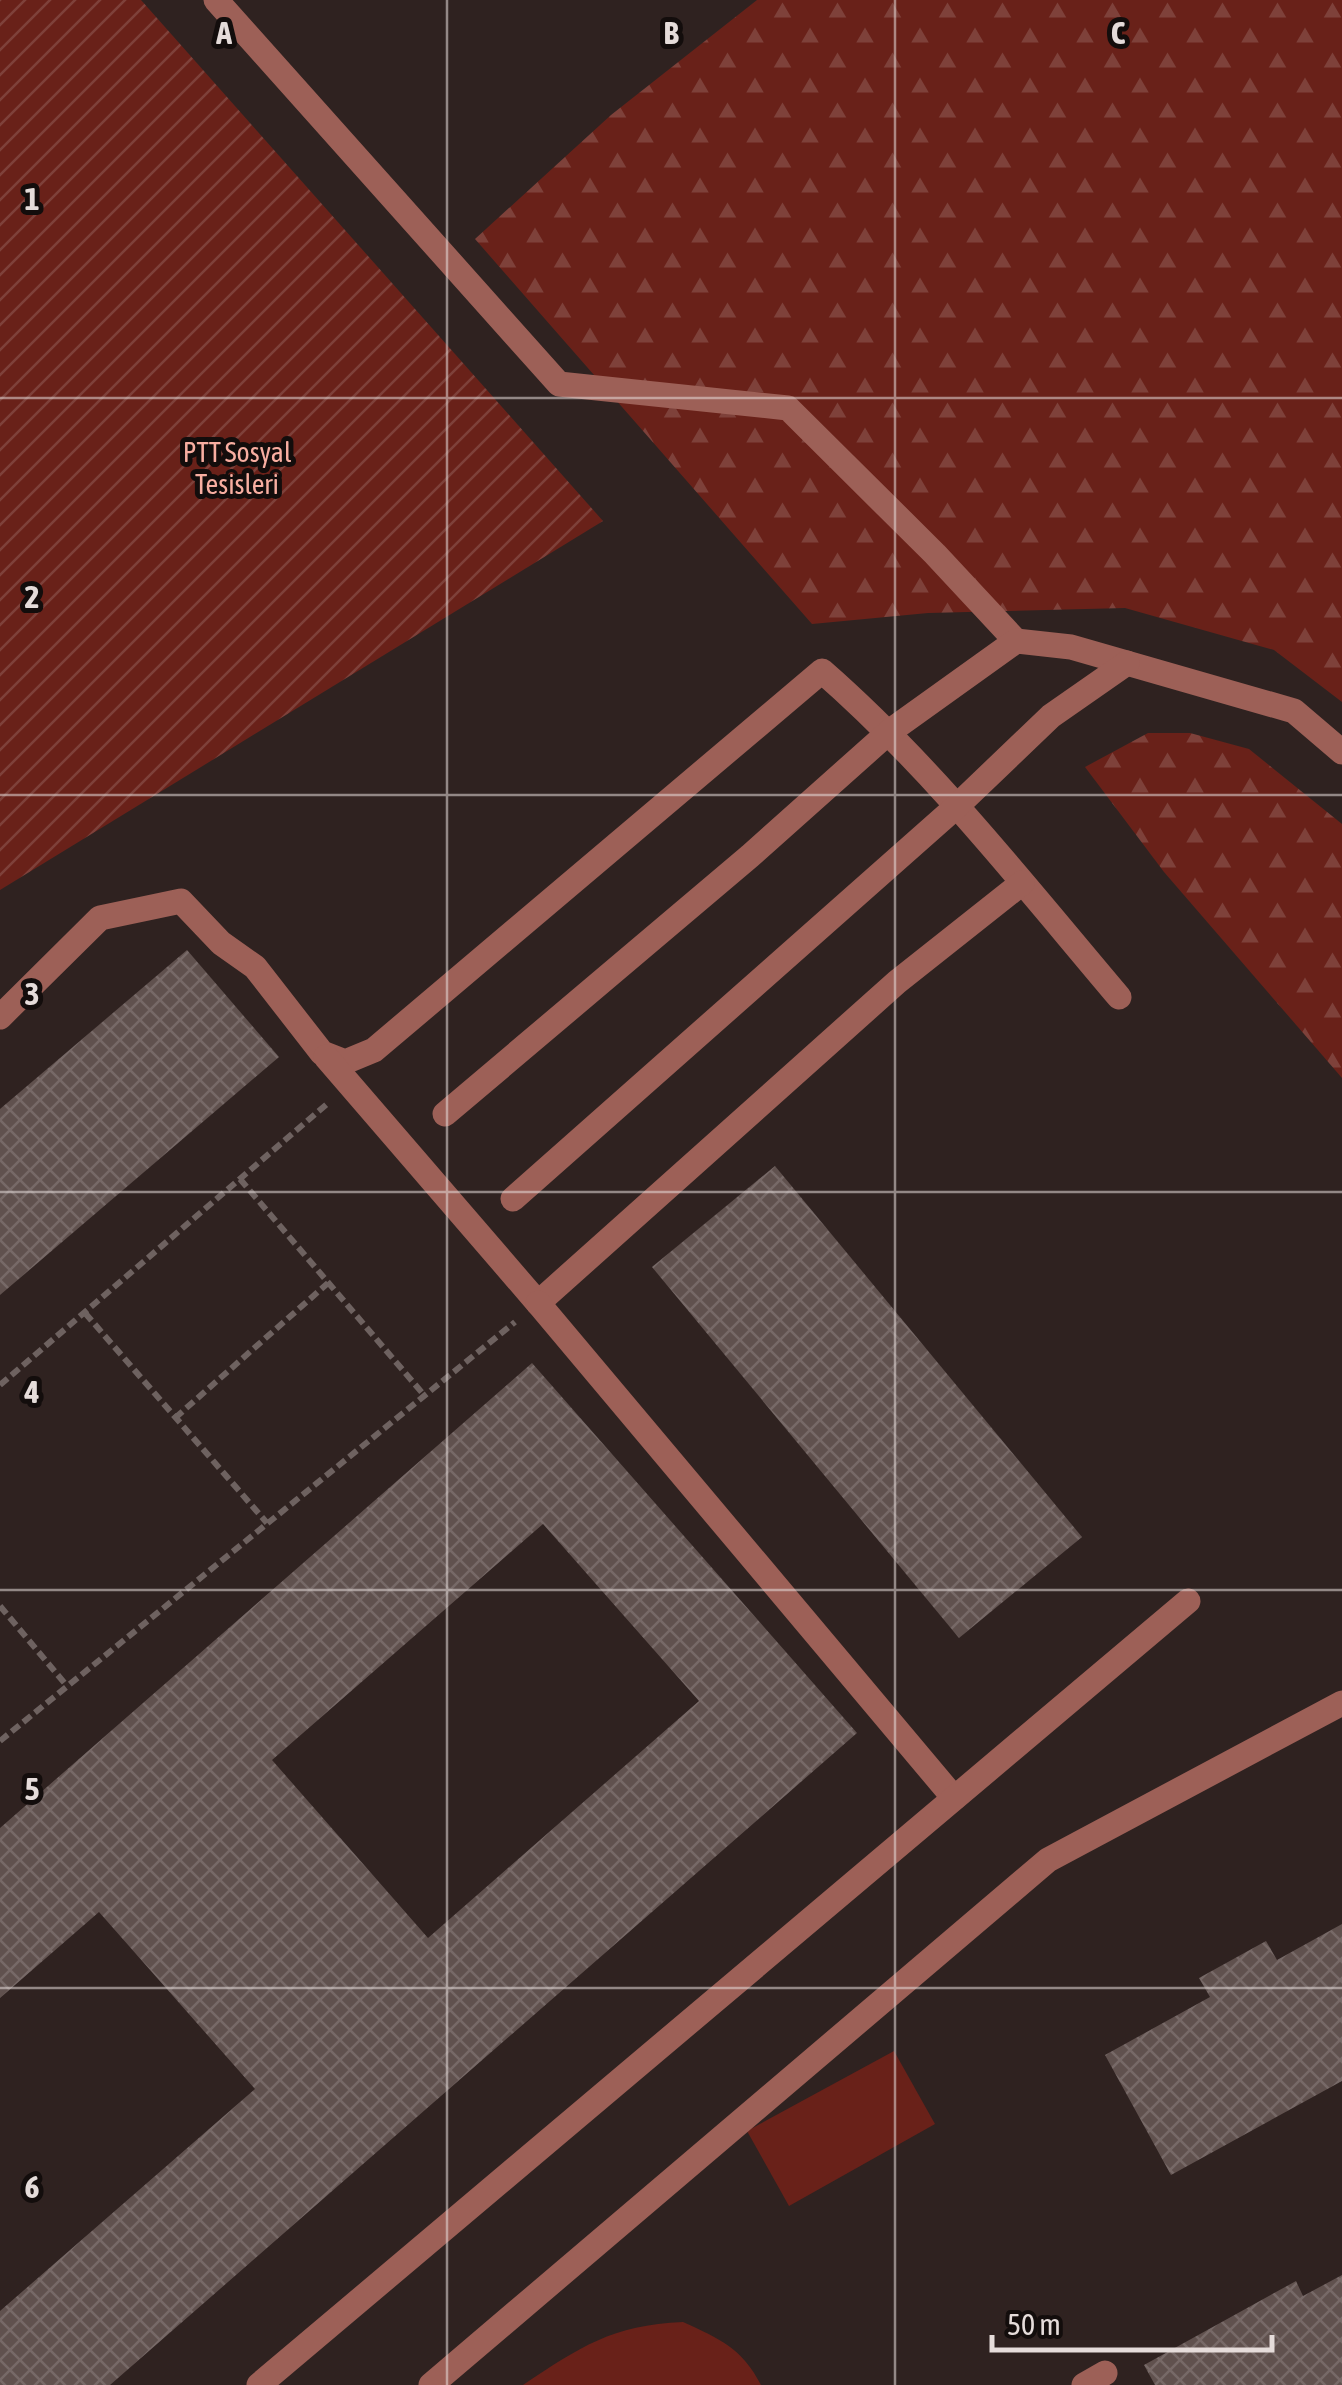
<svg xmlns="http://www.w3.org/2000/svg" width="1342" height="2385" font-family="'Asap Condensed',sans-serif">
  <style>
    .forest { fill: url(#forest-firs) }
    .park { fill: #692119 }
    .garden { fill: url(#garden-furrows) }
    .building { fill: url(#building-cross-hatch); fill-rule: evenodd }
    .lines { fill: none; stroke-linecap: round; stroke-linejoin: round }
    .path { stroke: #6e6260; stroke-width: 6; stroke-dasharray: 10 5; stroke-linecap: butt }
    .minor { stroke: #9d6057; stroke-width: 25 }
    .grid { fill: none; stroke: #e5dcda; stroke-width: 2.5; stroke-opacity: 0.55 }
    .labels { text-anchor: middle; dominant-baseline: central; stroke-width: 10; stroke-linejoin: round; paint-order: stroke }
    .park-label { font-size: 28px; fill: #f8aea1; stroke: #130d0c }
    .grid-label { font-size: 32px; text-anchor: middle; font-weight: bold; fill: #e5dcda; stroke: #130d0c; stroke-width: 10; stroke-linejoin: round; paint-order: stroke }
  </style>
  <defs>
    <pattern id="forest-firs" width="22" height="20" patternUnits="userSpaceOnUse" patternTransform="scale(2.5)"><rect width="22" height="20" fill="#692119"/><path d="M5 1l3.5 6h-7zM16 11l3.5 6h-7z" fill="#7e413a"/></pattern>
    <pattern id="garden-furrows" width="10" height="10" patternUnits="userSpaceOnUse" patternTransform="scale(2.5)"><rect width="10" height="10" fill="#692119"/><path d="M-1 1l2-2M0 10L10 0M9 11l2-2" fill="none" stroke="#7e413a"/></pattern>
    <pattern id="building-cross-hatch" width="8" height="8" patternUnits="userSpaceOnUse" patternTransform="scale(2.5)"><rect width="8" height="8" fill="#60514e"/><path d="M0 0l8 8M0 8l8-8" fill="none" stroke="#776967"/></pattern>
  </defs>
  <rect width="100%" height="100%" fill="#2f2220"/>
  <g class="forest">
    <path d="M757 0H1342V702L1274 650 1125 608 928 613 812 624 475 239 611 115Z"/>
    <path d="M1148 733H1190L1249 749 1342 824V1078L1164 872 1085 767Z"/>
  </g>
  <g class="park">
    <path d="M894 2051 935 2124 789 2206 747 2131Z"/>
    <path d="M683 2322C720 2339 742 2348 761 2385H523C580 2347 612 2325 683 2322Z"/>
  </g>
  <path class="garden" d="M0 0H141L603 521 0 890Z"/>
  <g class="building">
    <path d="M187 950 279 1057 0 1295V1109Z"/>
    <path d="M775 1166 1082 1537 959 1638 652 1267Z"/>
    <path d="M532 1363 857 1733 110 2385H0V2311L255 2089 99 1912 0 1998V1828ZM543 1524 699 1701 428 1938 272 1760Z"/>
    <path d="M1342 1924V2081L1171 2175 1105 2055 1210 1997 1199 1978 1266 1941 1277 1960Z"/>
    <path d="M1342 2275V2385H1155L1144 2365 1296 2281 1303 2296Z"/>
  </g>
  <g class="lines">
    <g class="path">
      <path d="M240 1179 424 1395"/>
      <path d="M85 1313 267 1523"/>
      <path d="M0 1385 327 1104"/>
      <path d="M175 1418 328 1283"/>
      <path d="M0 1606 67 1686"/>
      <path d="M0 1741 515 1322"/>
    </g>
    <g class="minor">
      <path d="M216 0 559 384 788 408 935 554 1016 641"/>
      <path d="M0 1017 100 918 181 901 221 943 255 967 322 1053 345 1062 374 1050 822 671C933 768 1024 885 1119 997"/>
      <path d="M326 1057 538 1303 897 982 1022 883"/>
      <path d="M445 1114 750 856 889 732 1016 641 1071 647 1294 711 1342 752"/>
      <path d="M513 1199 957 806 1051 716 1127 663"/>
      <path d="M538 1303 954 1798"/>
      <path d="M259 2385 1188 1601"/>
      <path d="M431 2385 1048 1860 1342 1703"/>
      <path d="M1084 2385 1105 2373"/>
    </g>
  </g>
  <path class="grid" d="M447 0V2385M895 0V2385M0 398H1342M0 795H1342M0 1192H1342M0 1590H1342M0 1988H1342"/>
  <g class="labels">
    <g class="park-label">
      <text x="237" y="452">PTT Sosyal<tspan x="237" dy="32">Tesisleri</tspan></text>
    </g>
  </g>
  <g class="grid-label">
    <text x="224" y="44">A</text>
    <text x="671" y="44">B</text>
    <text x="1118" y="44">C</text>
    <text x="32" y="210">1</text>
    <text x="32" y="608">2</text>
    <text x="32" y="1005">3</text>
    <text x="32" y="1403">4</text>
    <text x="32" y="1800">5</text>
    <text x="32" y="2198">6</text>
  </g>
  <path d="M992 2335v15h280v-15" fill="none" stroke="#e5dcda" stroke-width="5"/>
  <text x="1007" y="2335" font-size="30" fill="#e5dcda" stroke="#130d0c" stroke-width="8" paint-order="stroke">50 m</text>
</svg>
